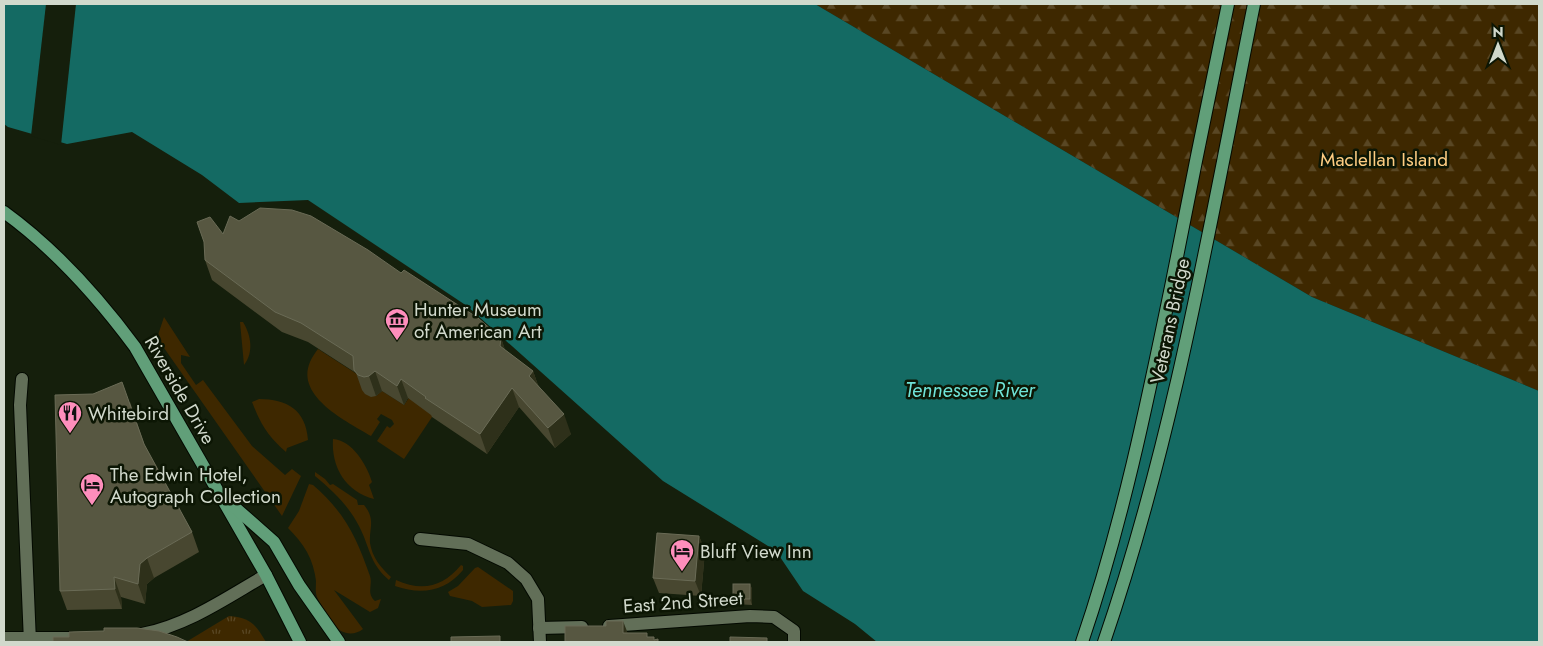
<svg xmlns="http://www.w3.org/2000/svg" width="1543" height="646" font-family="Jost,sans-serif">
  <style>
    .green { fill: #3e2800 }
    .forest { fill: url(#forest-firs) }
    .park { fill: url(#park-tufts) }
    .water { fill: #146a63 }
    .pier { fill: #151f0c }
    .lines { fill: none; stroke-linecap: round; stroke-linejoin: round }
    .minor-casing { stroke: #030900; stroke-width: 14 }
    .major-casing { stroke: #030900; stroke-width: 14 }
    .minor { stroke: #626f58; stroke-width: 12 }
    .major { stroke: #619f79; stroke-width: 12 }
    .wall { fill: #484730 }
    .shaded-wall { fill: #2e301a }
    .building { fill: #575741; stroke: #6a6b56 }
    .labels { text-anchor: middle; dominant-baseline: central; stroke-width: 5; stroke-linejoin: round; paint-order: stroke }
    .park-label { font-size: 19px; fill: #fecd82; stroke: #0c1604 }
    .poi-label { font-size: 19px; fill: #d1d9cc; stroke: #0c1604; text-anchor: start }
    .street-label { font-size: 19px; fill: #d1d9cc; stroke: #0c1604 }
    .water-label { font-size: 20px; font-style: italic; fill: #6fe3d7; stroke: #0c1604 }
  </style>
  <defs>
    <pattern id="forest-firs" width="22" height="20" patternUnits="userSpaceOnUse" patternTransform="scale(1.25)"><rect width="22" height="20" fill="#3e2800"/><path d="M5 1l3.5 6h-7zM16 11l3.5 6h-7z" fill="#594724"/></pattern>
    <pattern id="park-tufts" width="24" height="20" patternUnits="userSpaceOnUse" patternTransform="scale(1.25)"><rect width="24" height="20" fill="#3e2800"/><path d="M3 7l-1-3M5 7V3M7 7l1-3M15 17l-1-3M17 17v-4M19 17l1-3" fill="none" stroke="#594724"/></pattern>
  </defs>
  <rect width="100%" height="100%" fill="#151f0c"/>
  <g class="green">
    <path d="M164 317 190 357 181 355V363L196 385 203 380 252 446 285 475 292 469 301 476 282 516 157 338Z"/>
    <path d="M240 322H243C251 335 254 352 244 365Z"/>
    <path d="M318 349 363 378 376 396 382 391 404 405 429 369 432 417 404 459 377 441 387 426 390 428 394 424 392 420 381 414 377 419 380 422 371 436C348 422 295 397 310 362 312 357 315 353 318 349Z"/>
    <path d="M259 399C287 399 306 410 308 440L287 448 286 452C268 436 261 425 252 402Z"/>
    <path d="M333 439C352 440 367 465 372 482L369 485 374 499C346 492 331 467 333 439Z"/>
    <path d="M315 472 325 479 330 485 333 484 357 500 358 505H364C376 520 369 527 370 543 372 557 381 568 391 577L389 580C369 563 370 547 359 526 348 505 333 491 315 476Z"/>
    <path d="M309 484 313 485C345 513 356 536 370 576 373 585 366 593 375 601L381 599 378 608 370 612 334 590 363 629C357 634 348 635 341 631 335 628 320 604 317 597 315 592 316 586 316 581 315 572 312 561 307 552 302 543 295 535 288 528L299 511Z"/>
    <path d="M461 565 463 566V570C445 592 421 595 395 586L396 580C422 592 443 587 461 565Z"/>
    <path d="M478 567 513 591V601L511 605 482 607 472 601 450 596 448 592 458 586 475 568Z"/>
  </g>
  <path class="forest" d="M815 4H1539V391L1312 297Z"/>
  <path class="park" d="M229 616C251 618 255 624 266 642H186Z"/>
  <path class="water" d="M4 4H815L1312 297 1539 391V642H877L855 624 803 591 776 551 663 481 467 306 308 200 239 203 202 175 132 132 67 144 8 127 4 124Z"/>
  <path class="pier" d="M46 4H76L61 145 31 136Z"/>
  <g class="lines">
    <g class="minor-casing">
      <g id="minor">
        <path d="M22 379 20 405 30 642"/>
        <path d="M420 539 468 544 508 563 526 579 538 599 540 642"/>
        <path d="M609 626 750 616 774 617 794 631V642"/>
        <path d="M539 628 582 627"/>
        <path d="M142 634C188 625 226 598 266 575"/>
        <path d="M4 638H70"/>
      </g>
    </g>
    <g class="major-casing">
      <g id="major">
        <path d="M4 212C55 249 98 297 135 347L266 575 300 642"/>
        <path d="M223 497 274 542 299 585 339 642"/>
        <path d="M1082 642C1122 525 1147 404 1172 282 1190 189 1209 97 1228 4"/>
        <path d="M1104 642C1175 435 1211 218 1254 4"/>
      </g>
    </g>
    <use href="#minor" class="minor"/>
    <use href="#major" class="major"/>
  </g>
  <g class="wall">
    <path d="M239 221 401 273 501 338 505 350 533 371 538 385 571 434 555 448 519 407 487 454 432 417 431 415 408 398 404 405 382 391 376 396 371 397 365 394 362 390 356 373 308 342 282 332 212 280 205 260 223 234Z"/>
    <path d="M130 402 145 446 192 532 199 552 154 578 147 584 145 604 121 597 122 609 67 610 60 591Z"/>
    <path d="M699 536 705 551 701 596 659 593 653 578Z"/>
    <path d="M750 584 752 589V605L735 604 733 599Z"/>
  </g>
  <g class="shaded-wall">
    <path d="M501 338 508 358 500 346Z"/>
    <path d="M375 371 382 391 376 396 369 376Z"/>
    <path d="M533 371 540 391 529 376Z"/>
    <path d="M401 379 408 398 404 405 397 386Z"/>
    <path d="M512 388 519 407 487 454 480 434Z"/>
    <path d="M564 414 571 434 555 448 548 428Z"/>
    <path d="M699 536 705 551 701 596 695 581Z"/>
    <path d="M147 558 154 578 147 584 145 604 138 584 140 564Z"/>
    <path d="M114 577 121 597 122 609 115 589Z"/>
    <path d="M750 584 752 589V605L750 599Z"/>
    <path d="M623 621 630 639 623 633Z"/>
  </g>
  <g class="building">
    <path d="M260 208 292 210 311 216 368 250 401 273 404 270 478 318 501 338 500 346 533 371 529 376 564 414 548 428 512 388 480 434 425 398 426 397 401 379 397 386 375 371 369 376 364 377 358 375 354 370 353 356 301 323 275 312 205 260 204 242 197 222 210 217 223 234 230 216 239 221Z"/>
    <path d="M122 382 144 444 192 532 147 558 140 564 138 584 114 577 115 589 60 591 55 395 93 394Z"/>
    <path d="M657 533 699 536 695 581 653 578Z"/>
    <rect x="733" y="584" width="17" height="15"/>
    <path d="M606 621H623V633H647V637H654V640L658 639V642H565V626H606Z"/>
    <path d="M104 628H137L159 631 177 637 188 642H53V637H69V632L104 631Z"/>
    <path d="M500 636V642H451V637Z"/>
    <path d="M730 637 767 638V642H730Z"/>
  </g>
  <defs>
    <g id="museum-pin" transform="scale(1.25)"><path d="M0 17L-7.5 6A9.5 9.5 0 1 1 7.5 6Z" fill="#fe8ebc" stroke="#0c1604"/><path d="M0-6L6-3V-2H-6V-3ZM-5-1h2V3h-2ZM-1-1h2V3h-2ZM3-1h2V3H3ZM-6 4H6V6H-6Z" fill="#111"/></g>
    <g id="restaurant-pin" transform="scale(1.25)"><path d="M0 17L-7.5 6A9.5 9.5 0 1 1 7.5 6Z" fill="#fe8ebc" stroke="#0c1604"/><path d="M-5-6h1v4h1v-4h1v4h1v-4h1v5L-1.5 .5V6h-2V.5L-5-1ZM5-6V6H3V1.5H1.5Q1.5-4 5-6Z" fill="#111"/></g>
    <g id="hotel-pin" transform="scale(1.25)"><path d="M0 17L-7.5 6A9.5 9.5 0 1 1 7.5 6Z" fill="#fe8ebc" stroke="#0c1604"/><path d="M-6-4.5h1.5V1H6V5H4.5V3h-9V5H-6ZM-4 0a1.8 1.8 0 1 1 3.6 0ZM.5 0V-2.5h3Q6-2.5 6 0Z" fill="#111"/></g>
  </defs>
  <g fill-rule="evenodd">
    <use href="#museum-pin" x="397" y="320"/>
    <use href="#restaurant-pin" x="70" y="413"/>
    <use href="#hotel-pin" x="92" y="485"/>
    <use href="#hotel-pin" x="682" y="551"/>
  </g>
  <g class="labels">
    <g class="park-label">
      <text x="1384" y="159">Maclellan Island</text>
    </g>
    <g class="poi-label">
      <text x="414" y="309">Hunter Museum<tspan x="414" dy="22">of American Art</tspan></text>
      <text x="88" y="413">Whitebird</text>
      <text x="110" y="474">The Edwin Hotel,<tspan x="110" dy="22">Autograph Collection</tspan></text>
      <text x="700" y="551">Bluff View Inn</text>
    </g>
    <g class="street-label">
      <text transform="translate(1170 321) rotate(-78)">Veterans Bridge</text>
      <text transform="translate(180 390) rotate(60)">Riverside Drive</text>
      <text transform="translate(683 602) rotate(-4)">East 2nd Street</text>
    </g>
    <g class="water-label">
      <text x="970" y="390">Tennessee River</text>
    </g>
  </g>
  <rect width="1543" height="646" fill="none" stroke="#d1d9cc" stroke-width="10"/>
  <g transform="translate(1498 45)" stroke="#0c1604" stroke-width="4" paint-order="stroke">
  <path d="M0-4L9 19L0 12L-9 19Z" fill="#d1d9cc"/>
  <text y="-8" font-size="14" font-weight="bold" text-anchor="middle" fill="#d1d9cc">N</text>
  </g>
</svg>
